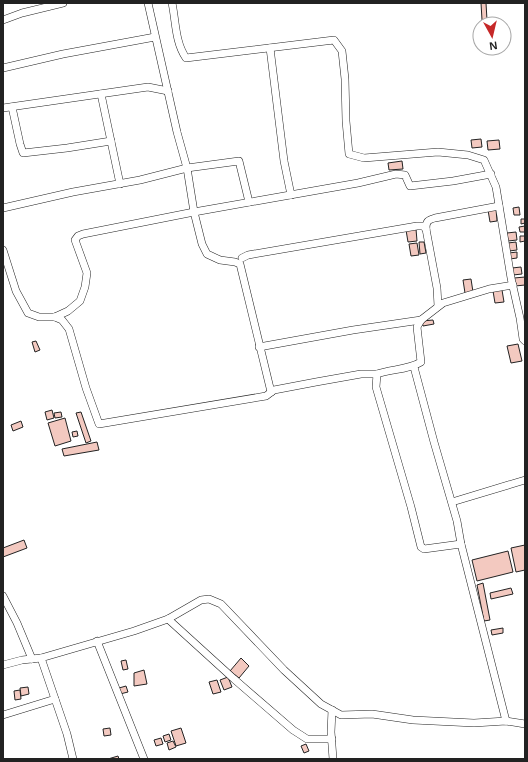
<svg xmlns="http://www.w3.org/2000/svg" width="528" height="762" font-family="Helvetica,sans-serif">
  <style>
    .building { fill: #f3c9c0; stroke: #222 }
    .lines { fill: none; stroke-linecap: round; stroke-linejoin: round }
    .minor-casing { stroke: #222; stroke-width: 8 }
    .minor { stroke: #fff; stroke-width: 7 }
  </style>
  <rect width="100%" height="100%" fill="#fff"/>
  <g class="building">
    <path d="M481 3H486L487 20H482Z"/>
    <path d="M481 139 482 147 472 148 471 140Z"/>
    <path d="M499 140 500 149 488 150 487 141Z"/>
    <path d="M402 161 403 169 389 170 388 163Z"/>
    <path d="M519 207 520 215H514L513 208Z"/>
    <path d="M496 209 497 221 490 222 488 210Z"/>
    <path d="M521 219H525V223L521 224Z"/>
    <path d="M525 226V232H520L519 227Z"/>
    <path d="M416 229 417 241 408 242 406 230Z"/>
    <path d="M516 232 517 240 508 241 507 233Z"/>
    <path d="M520 236H525V241L520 242Z"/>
    <path d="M419 242H424L426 253 420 254Z"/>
    <path d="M516 242 517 250 509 251 508 243Z"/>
    <path d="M417 243 419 255 411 256 409 244Z"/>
    <path d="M517 252V258L510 259 509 253Z"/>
    <path d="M521 267 522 274 513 275 512 268Z"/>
    <path d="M525 277V285L515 286 514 278Z"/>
    <path d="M471 279 473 292 465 293 463 280Z"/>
    <path d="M502 290 504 302 495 303 493 291Z"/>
    <path d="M433 320 434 324 423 326 422 321Z"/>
    <path d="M36 341 40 350 35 352 32 342Z"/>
    <path d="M518 344 522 361 511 363 507 346Z"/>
    <path d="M52 410 54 418 47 420 45 412Z"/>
    <path d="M61 412 62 417 55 418 54 413Z"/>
    <path d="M81 412 91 441 86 443 76 413Z"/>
    <path d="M65 418 71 441 55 446 48 423Z"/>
    <path d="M21 421 23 427 13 431 11 425Z"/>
    <path d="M77 431 78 436 73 437 72 432Z"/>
    <path d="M97 442 99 450 64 456 62 449Z"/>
    <path d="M24 540 27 548 3 557V548Z"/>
    <path d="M525 545V570L516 572 511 548Z"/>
    <path d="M508 551 513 572 477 581 472 560Z"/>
    <path d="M483 583 490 620 484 621 477 585Z"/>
    <path d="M511 588 513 594 491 599 490 593Z"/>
    <path d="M503 628V633L492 635 491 630Z"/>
    <path d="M241 658 249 666 239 678 230 671Z"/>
    <path d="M126 660 128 669 123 670 121 661Z"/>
    <path d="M144 670 147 684 134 686V673Z"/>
    <path d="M228 677 232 687 224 690 220 680Z"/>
    <path d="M217 680 221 692 213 694 209 682Z"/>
    <path d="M126 686 128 692 120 694 119 688Z"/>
    <path d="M28 687 29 694 21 696 20 688Z"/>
    <path d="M20 690 21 699 15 700 14 691Z"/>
    <path d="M110 728 111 735 104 736 103 729Z"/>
    <path d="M181 728 186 743 176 746 171 731Z"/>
    <path d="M169 734 171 740 165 742 163 736Z"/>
    <path d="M161 738 163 744 156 746 154 740Z"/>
    <path d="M173 741 176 747 169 750 167 743Z"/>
    <path d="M306 744 309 751 304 753 301 746Z"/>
    <path d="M118 756 119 759H108Z"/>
  </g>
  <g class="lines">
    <g class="minor-casing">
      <g id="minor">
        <path d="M148 3 177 132 187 168 194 212 202 244 207 254 220 260 235 262 240 264 271 392"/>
        <path d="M172 3C176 22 175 42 186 58L334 40 342 51 345 79 346 121 349 154 364 158 438 152 468 155 484 160 496 187 511 278 520 318 523 339 525 341"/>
        <path d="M3 20 22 13 63 3"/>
        <path d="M270 48 284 161 291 195"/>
        <path d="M3 68 63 54 155 37"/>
        <path d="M101 94 120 184"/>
        <path d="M12 107 20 144 23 153 67 148 111 141"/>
        <path d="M3 108 148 87 168 91"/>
        <path d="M3 208 73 192 140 180 187 168 239 161 249 202"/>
        <path d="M3 250 16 291 28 313 39 317H55L68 311 80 301 85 287 87 273 75 240 78 236 83 234 194 212 358 183 396 174 405 175 410 186 453 181 491 174"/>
        <path d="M242 258 248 255 417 226H423L426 229"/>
        <path d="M438 306 437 288 426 229C426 221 428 220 435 218L499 206"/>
        <path d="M55 317 62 320 69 329 86 388 99 424 266 396 274 390 316 382 361 374H377"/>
        <path d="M259 347 353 330 421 320"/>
        <path d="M414 367 434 442 457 521 461 544"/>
        <path d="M452 502 525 480"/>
        <path d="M3 596 17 623 32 659"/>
        <path d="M168 619 234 679 293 730 307 739H332"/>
        <path d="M97 641 144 759"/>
        <path d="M41 658 67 734 73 759"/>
        <path d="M3 665 22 660 41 658 134 631 168 619 201 600 209 599 221 604 284 670 321 704 341 715 372 714 413 720 474 723 506 721 525 724"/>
        <path d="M332 710 331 732 333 759"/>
        <path d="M3 715 55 699"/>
        <path d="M506 721 461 544 424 549 421 547 411 507 376 387 377 374C391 369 408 370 421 362L417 327 421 320 443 303 489 289 513 285"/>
      </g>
    </g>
    <use href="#minor" class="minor"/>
  </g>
  <rect width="528" height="762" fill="none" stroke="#222222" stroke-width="8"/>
  <g transform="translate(492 36) rotate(172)"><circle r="19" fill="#ffffff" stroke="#a7a7a7"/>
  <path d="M0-3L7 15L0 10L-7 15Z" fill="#c62828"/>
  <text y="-6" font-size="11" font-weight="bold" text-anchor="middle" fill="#222222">N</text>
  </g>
</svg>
